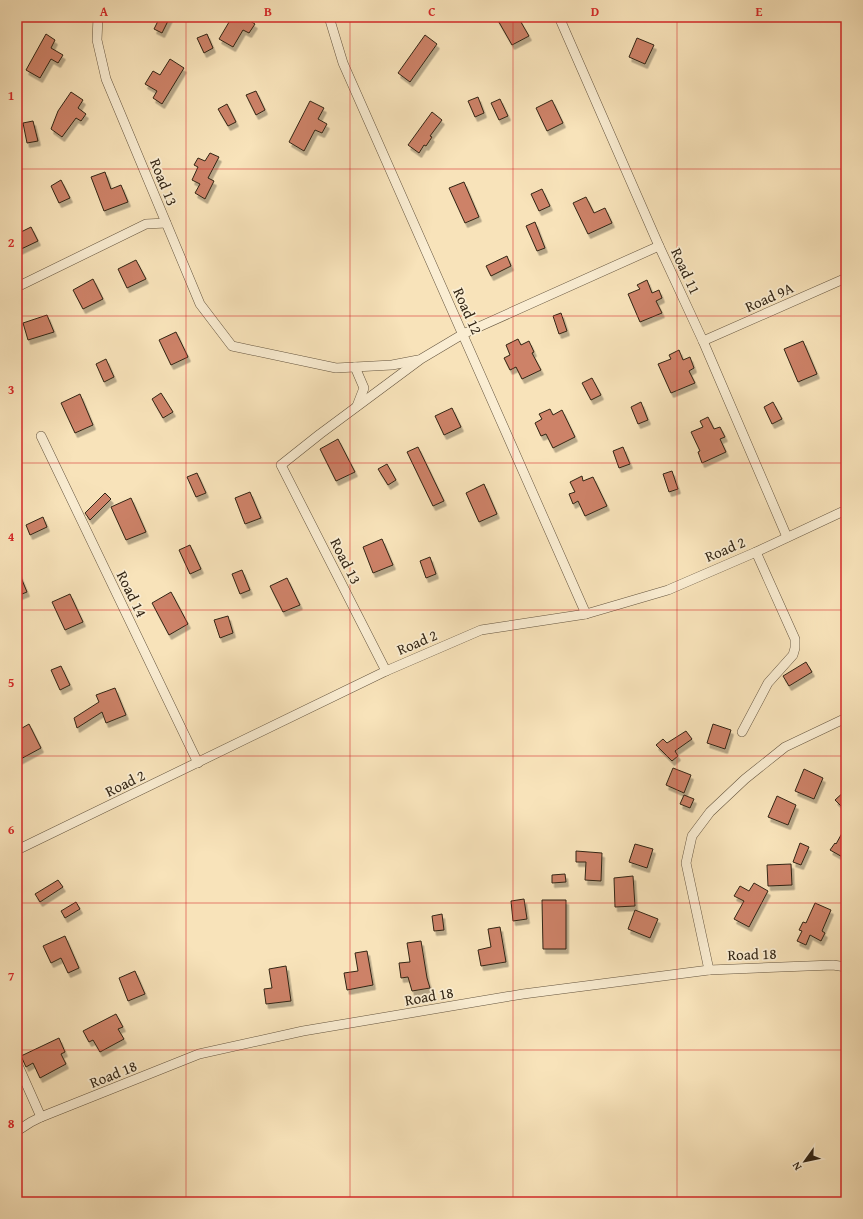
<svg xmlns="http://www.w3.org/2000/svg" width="863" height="1219" font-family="'Gentium Book Plus',serif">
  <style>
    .building { fill: #cd8267; stroke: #322515; filter: url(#shadow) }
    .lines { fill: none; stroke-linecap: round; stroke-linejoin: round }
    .minor-casing { stroke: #64543e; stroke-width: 10 }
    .minor { stroke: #faedd2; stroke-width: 9 }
    .grid { fill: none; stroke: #d62828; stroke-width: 1; stroke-opacity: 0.55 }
    .labels { text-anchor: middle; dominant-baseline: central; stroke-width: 3.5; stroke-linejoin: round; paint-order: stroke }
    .street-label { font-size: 15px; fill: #322515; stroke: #faedd2 }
    .neatline { fill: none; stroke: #d62828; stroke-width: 1.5 }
    .grid-label { font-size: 13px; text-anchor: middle; font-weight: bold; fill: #d62828 }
  </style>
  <defs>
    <filter id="shadow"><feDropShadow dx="2.5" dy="4.5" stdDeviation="0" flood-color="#0004"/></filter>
  </defs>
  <rect width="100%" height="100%" fill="#f8e3ba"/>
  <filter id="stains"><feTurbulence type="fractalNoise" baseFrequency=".005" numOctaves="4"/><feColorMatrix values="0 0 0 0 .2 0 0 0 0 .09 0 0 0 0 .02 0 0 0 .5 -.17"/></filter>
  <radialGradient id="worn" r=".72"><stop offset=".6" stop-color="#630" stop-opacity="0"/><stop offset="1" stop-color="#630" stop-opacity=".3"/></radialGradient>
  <g class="building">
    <path d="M160 17H170L162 33 154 29Z"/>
    <path d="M232 17H244L255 24 249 33 243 30 233 47 219 39Z"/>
    <path d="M496 17H518L529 36 512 45Z"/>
    <path d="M46 34 55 40 51 48 63 55 58 63 51 59 40 78 26 70Z"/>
    <path d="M207 34 213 48 204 53 197 38Z"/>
    <path d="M425 35 437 44 410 82 398 73Z"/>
    <path d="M637 38 654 45 645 64 629 57Z"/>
    <path d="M170 59 184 68 162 104 153 98 157 91 145 84 153 71 160 75Z"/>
    <path d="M256 91 265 110 256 115 246 95Z"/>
    <path d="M71 92 83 100 78 108 86 114 81 121 76 118 62 137 51 129 58 111Z"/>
    <path d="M478 97 484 113 475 117 468 101Z"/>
    <path d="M500 99 508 116 499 120 491 103Z"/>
    <path d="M552 100 563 123 547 131 536 108Z"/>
    <path d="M310 101 324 108 318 119 327 124 322 133 315 130 304 151 289 142Z"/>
    <path d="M227 104 236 122 228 126 218 109Z"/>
    <path d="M432 112 442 120 430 136 432 137 426 146 424 145 419 153 408 145Z"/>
    <path d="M33 121 38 141 27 143 23 123Z"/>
    <path d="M210 153 219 157 208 178 214 181 205 199 195 193 200 184 192 180 198 167 194 165 198 158 205 161Z"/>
    <path d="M105 172 111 189 121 185 128 202 104 211 91 177Z"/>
    <path d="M61 180 70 198 59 203 51 186Z"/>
    <path d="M464 182 479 217 465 223 449 188Z"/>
    <path d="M542 189 550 206 539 211 531 194Z"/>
    <path d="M586 197 594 213 605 208 612 223 588 234 573 203Z"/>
    <path d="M535 222 545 248 537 251 526 226Z"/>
    <path d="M31 227 38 241 17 251V234Z"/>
    <path d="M507 256 511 266 491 276 486 266Z"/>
    <path d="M136 260 146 279 127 288 118 269Z"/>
    <path d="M93 279 103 299 83 309 73 290Z"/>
    <path d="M647 280 652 293 659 290 662 298 656 301 662 313 640 322 628 294 640 289 637 285Z"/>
    <path d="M561 313 567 331 559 334 553 316Z"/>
    <path d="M47 315 54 332 28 340 23 323Z"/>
    <path d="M176 332 188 357 171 365 159 340Z"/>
    <path d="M518 339 521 345 529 341 534 352 532 353 541 370 522 379 516 367 510 370 504 358 510 355 506 345Z"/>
    <path d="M803 341 817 374 798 382 784 349Z"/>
    <path d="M679 350 683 360 690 357 694 368 689 371 695 383 671 393 658 364 671 359 669 355Z"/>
    <path d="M106 359 114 377 104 382 96 364Z"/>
    <path d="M592 378 601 395 591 400 582 383Z"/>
    <path d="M161 393 173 412 163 418 152 399Z"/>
    <path d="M80 394 93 425 75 433 61 403Z"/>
    <path d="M641 402 648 420 638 424 631 407Z"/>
    <path d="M773 402 782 419 772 424 764 407Z"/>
    <path d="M452 408 461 427 444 435 435 416Z"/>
    <path d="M550 409 553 415 562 410 575 437 553 448 546 434 541 436 535 423 542 419 539 414Z"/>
    <path d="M708 417 714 429 720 427 725 437 720 439 726 452 702 463 698 452 700 451 691 432 703 427 700 421Z"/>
    <path d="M338 439 355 472 336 481 320 449Z"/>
    <path d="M418 447 444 501 433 506 407 452Z"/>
    <path d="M623 447 630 464 619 468 613 451Z"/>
    <path d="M387 464 396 480 388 485 378 469Z"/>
    <path d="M672 471 678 489 669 492 663 474Z"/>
    <path d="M197 473 206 493 196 497 187 477Z"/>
    <path d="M582 476 583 481 593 477 607 506 585 516 578 501 573 504 569 494 575 492 570 482Z"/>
    <path d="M484 484 497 514 479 522 466 493Z"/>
    <path d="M250 492 261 518 245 524 235 498Z"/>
    <path d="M105 493 111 499 90 520 85 513Z"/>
    <path d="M131 498 146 532 126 540 111 507Z"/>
    <path d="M43 517 47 527 30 535 26 525Z"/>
    <path d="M382 539 393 565 373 573 363 547Z"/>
    <path d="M190 545 201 569 190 574 179 550Z"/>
    <path d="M430 557 436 574 426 578 420 561Z"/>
    <path d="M17 568 27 592 17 596Z"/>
    <path d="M242 570 250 590 240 594 232 574Z"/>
    <path d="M287 578 300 605 283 612 270 586Z"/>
    <path d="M171 592 188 624 169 635 152 603Z"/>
    <path d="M70 594 83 622 65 630 52 602Z"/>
    <path d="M228 616 233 633 220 638 214 620Z"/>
    <path d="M806 662 812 672 789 686 783 676Z"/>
    <path d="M61 666 70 685 60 690 51 670Z"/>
    <path d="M115 688 126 715 106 723 102 712 77 728 74 718 99 702 96 695Z"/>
    <path d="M29 724 41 748 17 761V731Z"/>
    <path d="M713 724 731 730 725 749 707 743Z"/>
    <path d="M686 731 692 739 675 751 678 756 672 761 656 745 663 739 667 743Z"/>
    <path d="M673 768 691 775 684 793 666 785Z"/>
    <path d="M804 769 823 778 814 799 795 791Z"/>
    <path d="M846 790V811L835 800Z"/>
    <path d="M684 795 694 799 690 808 680 804Z"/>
    <path d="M777 796 796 805 788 825 768 817Z"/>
    <path d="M846 826V859L830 850 835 843 836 844Z"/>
    <path d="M800 843 809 847 801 865 793 862Z"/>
    <path d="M635 844 653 849 647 868 629 862Z"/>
    <path d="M576 851 602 853 601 881 585 880 586 862H576Z"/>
    <path d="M791 864 792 885 768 886 767 865Z"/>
    <path d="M565 874 566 882 552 883V875Z"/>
    <path d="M633 876 635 906 615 907 614 878Z"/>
    <path d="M58 880 63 887 40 902 35 894Z"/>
    <path d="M754 883 768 891 749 927 734 919 744 901 734 896 740 886 749 891Z"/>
    <path d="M524 899 527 919 513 921 511 901Z"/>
    <path d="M542 900H566V949H543Z"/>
    <path d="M76 902 80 909 65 918 61 911Z"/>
    <path d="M815 903 831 910 822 931 825 933 821 941 810 935 806 945 797 941 802 931 799 930 803 922 806 923Z"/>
    <path d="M635 910 658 919 650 938 628 929Z"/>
    <path d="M442 914 444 930 434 931 432 916Z"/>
    <path d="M500 927 506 962 481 966 478 950 491 947 488 929Z"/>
    <path d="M65 936 79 968 68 973 61 958 51 963 43 946Z"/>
    <path d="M421 941 427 978 430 988 412 991 408 977 401 978 399 963 410 962 407 943Z"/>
    <path d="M367 951 373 985 347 990 344 973 358 971 355 953Z"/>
    <path d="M286 966 291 1001 266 1004 264 989 272 988 269 969Z"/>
    <path d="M135 971 145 994 128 1001 119 978Z"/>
    <path d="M116 1014 123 1027 118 1029 124 1039 100 1052 93 1040 89 1042 83 1031Z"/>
    <path d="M59 1038 65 1052 61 1054 66 1064 40 1078 33 1063 26 1067 21 1056Z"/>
  </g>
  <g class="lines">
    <g class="minor-casing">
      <g id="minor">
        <path d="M98 17 97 40 106 79 200 304 232 346 336 368 392 365 418 360"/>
        <path d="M329 17 343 63 586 614"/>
        <path d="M559 17 659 246 703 341 787 537"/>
        <path d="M17 287 146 224 166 223"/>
        <path d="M703 341 846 278"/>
        <path d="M355 367 364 388 357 406"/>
        <path d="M41 436 198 763"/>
        <path d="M386 671 281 465 320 434 421 359 463 334 659 246"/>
        <path d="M742 732 768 683 793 655 795 648V639L756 552"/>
        <path d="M17 850 386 671 481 630 586 614 668 590 756 552 846 510"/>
        <path d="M709 970 686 863 692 836 710 812 745 779 785 747 846 718"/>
        <path d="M17 1063 41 1117"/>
        <path d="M17 1131 31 1122 41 1117 199 1054 303 1031 523 994 709 970 833 965 846 967"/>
      </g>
    </g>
    <use href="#minor" class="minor"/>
  </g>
  <path class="grid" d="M186 17V1202M350 17V1202M513 17V1202M677 17V1202M17 169H846M17 316H846M17 463H846M17 610H846M17 756H846M17 903H846M17 1050H846"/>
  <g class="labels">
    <g class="street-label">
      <text transform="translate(164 182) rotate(68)">Road 13</text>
      <text transform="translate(686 271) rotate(65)">Road 11</text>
      <text transform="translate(769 297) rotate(-24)">Road 9A</text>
      <text transform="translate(468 311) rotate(66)">Road 12</text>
      <text transform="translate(725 549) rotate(-23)">Road 2</text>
      <text transform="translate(346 561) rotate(63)">Road 13</text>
      <text transform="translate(132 594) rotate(64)">Road 14</text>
      <text transform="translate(417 642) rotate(-23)">Road 2</text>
      <text transform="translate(125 783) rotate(-26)">Road 2</text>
      <text transform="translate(752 954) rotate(-2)">Road 18</text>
      <text transform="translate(429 996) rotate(-10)">Road 18</text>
      <text transform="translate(113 1074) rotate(-22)">Road 18</text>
    </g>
  </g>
  <rect width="863" height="1219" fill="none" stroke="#f8e3ba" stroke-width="44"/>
  <g transform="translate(805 1161) rotate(237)" stroke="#faedd2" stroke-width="3" paint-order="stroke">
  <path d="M0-3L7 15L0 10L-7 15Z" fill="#322515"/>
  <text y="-6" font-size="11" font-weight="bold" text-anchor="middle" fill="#322515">N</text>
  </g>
  <rect x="22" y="22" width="819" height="1175" class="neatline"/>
  <g class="grid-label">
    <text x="104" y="16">A</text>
    <text x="268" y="16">B</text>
    <text x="432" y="16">C</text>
    <text x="595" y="16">D</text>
    <text x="759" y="16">E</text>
    <text x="11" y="100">1</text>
    <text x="11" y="247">2</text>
    <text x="11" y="394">3</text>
    <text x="11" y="541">4</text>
    <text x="11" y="687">5</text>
    <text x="11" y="834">6</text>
    <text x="11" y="981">7</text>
    <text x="11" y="1128">8</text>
  </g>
  <rect width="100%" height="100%" filter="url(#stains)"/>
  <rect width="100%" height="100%" fill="url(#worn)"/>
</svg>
